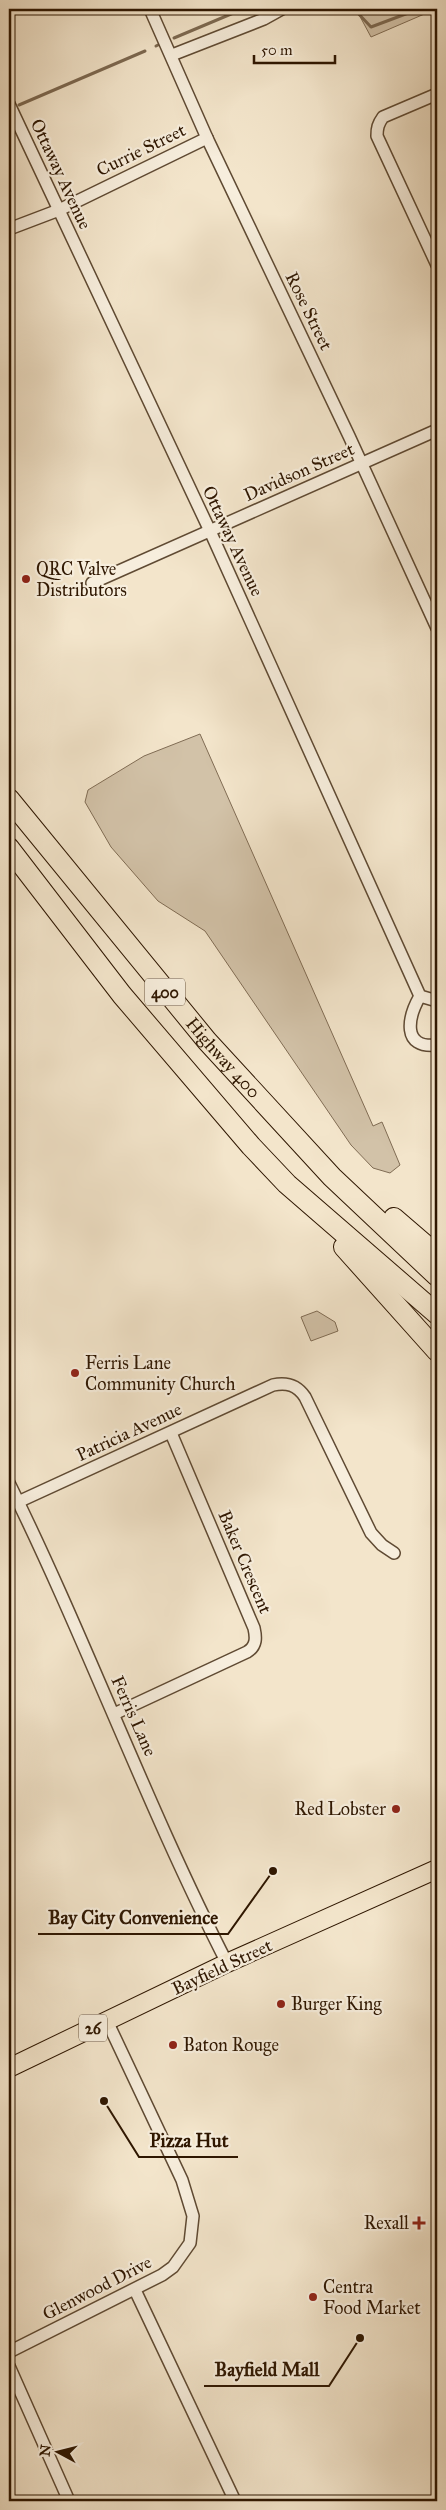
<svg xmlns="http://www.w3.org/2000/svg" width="446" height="2510" font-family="'IM FELL Great Primer',serif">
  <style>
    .green { fill: #d2c2a8; stroke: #806c54 }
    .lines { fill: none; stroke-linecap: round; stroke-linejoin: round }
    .stream { stroke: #7c6850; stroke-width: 3 }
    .minor-casing { stroke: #5f4a33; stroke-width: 14 }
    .primary-casing { stroke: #2e1600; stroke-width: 20 }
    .motorway-casing { stroke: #2e1600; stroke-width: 22 }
    .minor { stroke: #f7eedd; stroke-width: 11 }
    .primary { stroke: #f3e5cb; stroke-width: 18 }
    .motorway { stroke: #f3e5cb; stroke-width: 20 }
    .poi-dot { fill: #8f2418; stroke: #f7eedd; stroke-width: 2 }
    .labels { text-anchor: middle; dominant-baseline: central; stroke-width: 4.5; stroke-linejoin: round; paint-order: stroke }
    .shield { fill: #f7eedd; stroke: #6a5742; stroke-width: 1 }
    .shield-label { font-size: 16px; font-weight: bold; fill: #2e1600 }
    .street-label { font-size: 18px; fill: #2e1600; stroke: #f7eedd }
    .poi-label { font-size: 18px; fill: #2e1600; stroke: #f7eedd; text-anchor: start }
    .leader { fill: none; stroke: #2e1600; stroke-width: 2 }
    .callout-dot { fill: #2e1600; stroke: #f7eedd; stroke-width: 2 }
    .callout-label { font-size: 19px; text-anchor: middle; font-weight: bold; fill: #2e1600; stroke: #f7eedd; stroke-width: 4.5; stroke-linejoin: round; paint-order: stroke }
  </style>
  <rect width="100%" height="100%" fill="#f3e5cb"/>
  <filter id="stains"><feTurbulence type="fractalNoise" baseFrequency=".004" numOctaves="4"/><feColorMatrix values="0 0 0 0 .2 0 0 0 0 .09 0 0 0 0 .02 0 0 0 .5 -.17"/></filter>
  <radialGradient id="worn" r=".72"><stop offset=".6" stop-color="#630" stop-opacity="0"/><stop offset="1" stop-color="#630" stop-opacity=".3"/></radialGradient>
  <g class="green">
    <path d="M356 9H436L371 37Z"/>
    <path d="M200 734 373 1126 382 1122 400 1165 390 1173 373 1168 351 1145 205 931 158 901 111 847 85 802 88 790 144 756Z"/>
    <path d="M317 1311 335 1322 338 1331 311 1341 301 1317Z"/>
  </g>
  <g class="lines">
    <g class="stream">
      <path d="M354 9 371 27 419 9"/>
      <path d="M174 38 243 9"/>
      <path d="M156 46 158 45"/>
      <path d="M19 105 145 51"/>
    </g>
    <g class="minor-casing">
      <g id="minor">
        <path d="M150 9 207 138 349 436 437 628"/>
        <path d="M172 55 264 19 282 9"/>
        <path d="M437 94 383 117C378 124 377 128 377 136L437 265"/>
        <path d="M9 104 210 531 420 996 437 1001"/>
        <path d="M9 229 59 210 207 138"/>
        <path d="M92 583 437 430"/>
        <path d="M420 996C408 1017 401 1049 437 1045"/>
        <path d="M9 1483C87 1641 147 1807 227 1963"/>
        <path d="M18 1502 273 1385C287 1382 297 1385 305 1397L371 1533 382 1545 394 1553"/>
        <path d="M114 1714 247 1652C257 1646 256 1637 254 1628L171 1433"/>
        <path d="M135 2290 235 2501"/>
        <path d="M9 2352 162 2275 173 2267 190 2243 193 2216 182 2180 107 2021"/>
        <path d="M9 2366 69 2501"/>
      </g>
    </g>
    <g class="primary-casing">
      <path id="primary" d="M9 2068 227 1963 437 1869"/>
    </g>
    <g class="motorway-casing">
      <g id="motorway">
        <path id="s1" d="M9 799 207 1041 332 1177 437 1276"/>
        <path d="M9 848 122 995 251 1146 287 1184 437 1314"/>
        <path d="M394 1218 437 1255"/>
        <path d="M344 1247 437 1351"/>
      </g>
    </g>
    <use href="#minor" class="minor"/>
    <use href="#primary" class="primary"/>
    <use href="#motorway" class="motorway"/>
  </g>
  <g class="poi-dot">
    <circle cx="26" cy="579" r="5"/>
    <circle cx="75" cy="1373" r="5"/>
    <circle cx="396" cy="1809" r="5"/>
    <circle cx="281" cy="2004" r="5"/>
    <circle cx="173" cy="2045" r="5"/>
    <path d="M416.5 2215.5h5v5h5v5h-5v5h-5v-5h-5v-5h5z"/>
    <circle cx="313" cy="2297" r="5"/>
  </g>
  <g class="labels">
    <g class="shield">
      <rect x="145" y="978.5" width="40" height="27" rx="4"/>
      <rect x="79" y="2014.5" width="28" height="27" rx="4"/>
    </g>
    <g class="shield-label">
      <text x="165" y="992">400</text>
      <text x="93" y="2028">26</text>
    </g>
    <g class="street-label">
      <text transform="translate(141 150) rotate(-26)">Currie Street</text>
      <text transform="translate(61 174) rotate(65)">Ottaway Avenue</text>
      <text transform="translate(309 311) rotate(64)">Rose Street</text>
      <text transform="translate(299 472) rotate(-24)">Davidson Street</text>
      <text transform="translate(233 541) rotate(65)">Ottaway Avenue</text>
      <text stroke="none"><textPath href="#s1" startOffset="336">Highway 400</textPath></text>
      <text transform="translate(129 1432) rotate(-25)">Patricia Avenue</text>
      <text transform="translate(245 1562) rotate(67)">Baker Crescent</text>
      <text transform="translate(134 1716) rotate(66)">Ferris Lane</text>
      <text transform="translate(222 1967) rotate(-25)">Bayfield Street</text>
      <text transform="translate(97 2288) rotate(-27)">Glenwood Drive</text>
    </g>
    <g class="poi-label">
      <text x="36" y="569">QRC Valve<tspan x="36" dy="21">Distributors</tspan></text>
      <text x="85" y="1363">Ferris Lane<tspan x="85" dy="21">Community Church</tspan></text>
      <text x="386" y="1809" text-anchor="end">Red Lobster</text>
      <text x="291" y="2004">Burger King</text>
      <text x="183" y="2045">Baton Rouge</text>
      <text x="409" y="2223" text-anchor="end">Rexall</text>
      <text x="323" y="2287">Centra<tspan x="323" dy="21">Food Market</tspan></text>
    </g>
  </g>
  <path class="leader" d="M273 1871L228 1934H38M104 2101L139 2157H238M360 2338L329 2386H204"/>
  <g class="callout-dot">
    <circle cx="273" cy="1871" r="5"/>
    <circle cx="104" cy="2101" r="5"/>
    <circle cx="360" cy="2338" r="5"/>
  </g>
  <g class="callout-label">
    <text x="133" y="1924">Bay City Convenience</text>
    <text x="189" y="2147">Pizza Hut</text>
    <text x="267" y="2376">Bayfield Mall</text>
  </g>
  <rect width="446" height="2510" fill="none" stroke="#f3e5cb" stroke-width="30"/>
  <rect x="10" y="10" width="426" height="2490" fill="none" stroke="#2e1600" stroke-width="2.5"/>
  <rect x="15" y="15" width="416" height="2480" fill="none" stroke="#2e1600"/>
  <g transform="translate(58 2452) rotate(277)" stroke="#f7eedd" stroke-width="4" paint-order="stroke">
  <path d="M0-4L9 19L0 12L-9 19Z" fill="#2e1600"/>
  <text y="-8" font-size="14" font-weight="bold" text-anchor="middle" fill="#2e1600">N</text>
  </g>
  <path d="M254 55v8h81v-8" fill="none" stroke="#2e1600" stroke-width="2.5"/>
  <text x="261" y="55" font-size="15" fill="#2e1600" stroke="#f7eedd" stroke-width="4" paint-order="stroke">50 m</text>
  <rect width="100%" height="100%" filter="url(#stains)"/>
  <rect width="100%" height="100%" fill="url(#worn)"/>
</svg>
